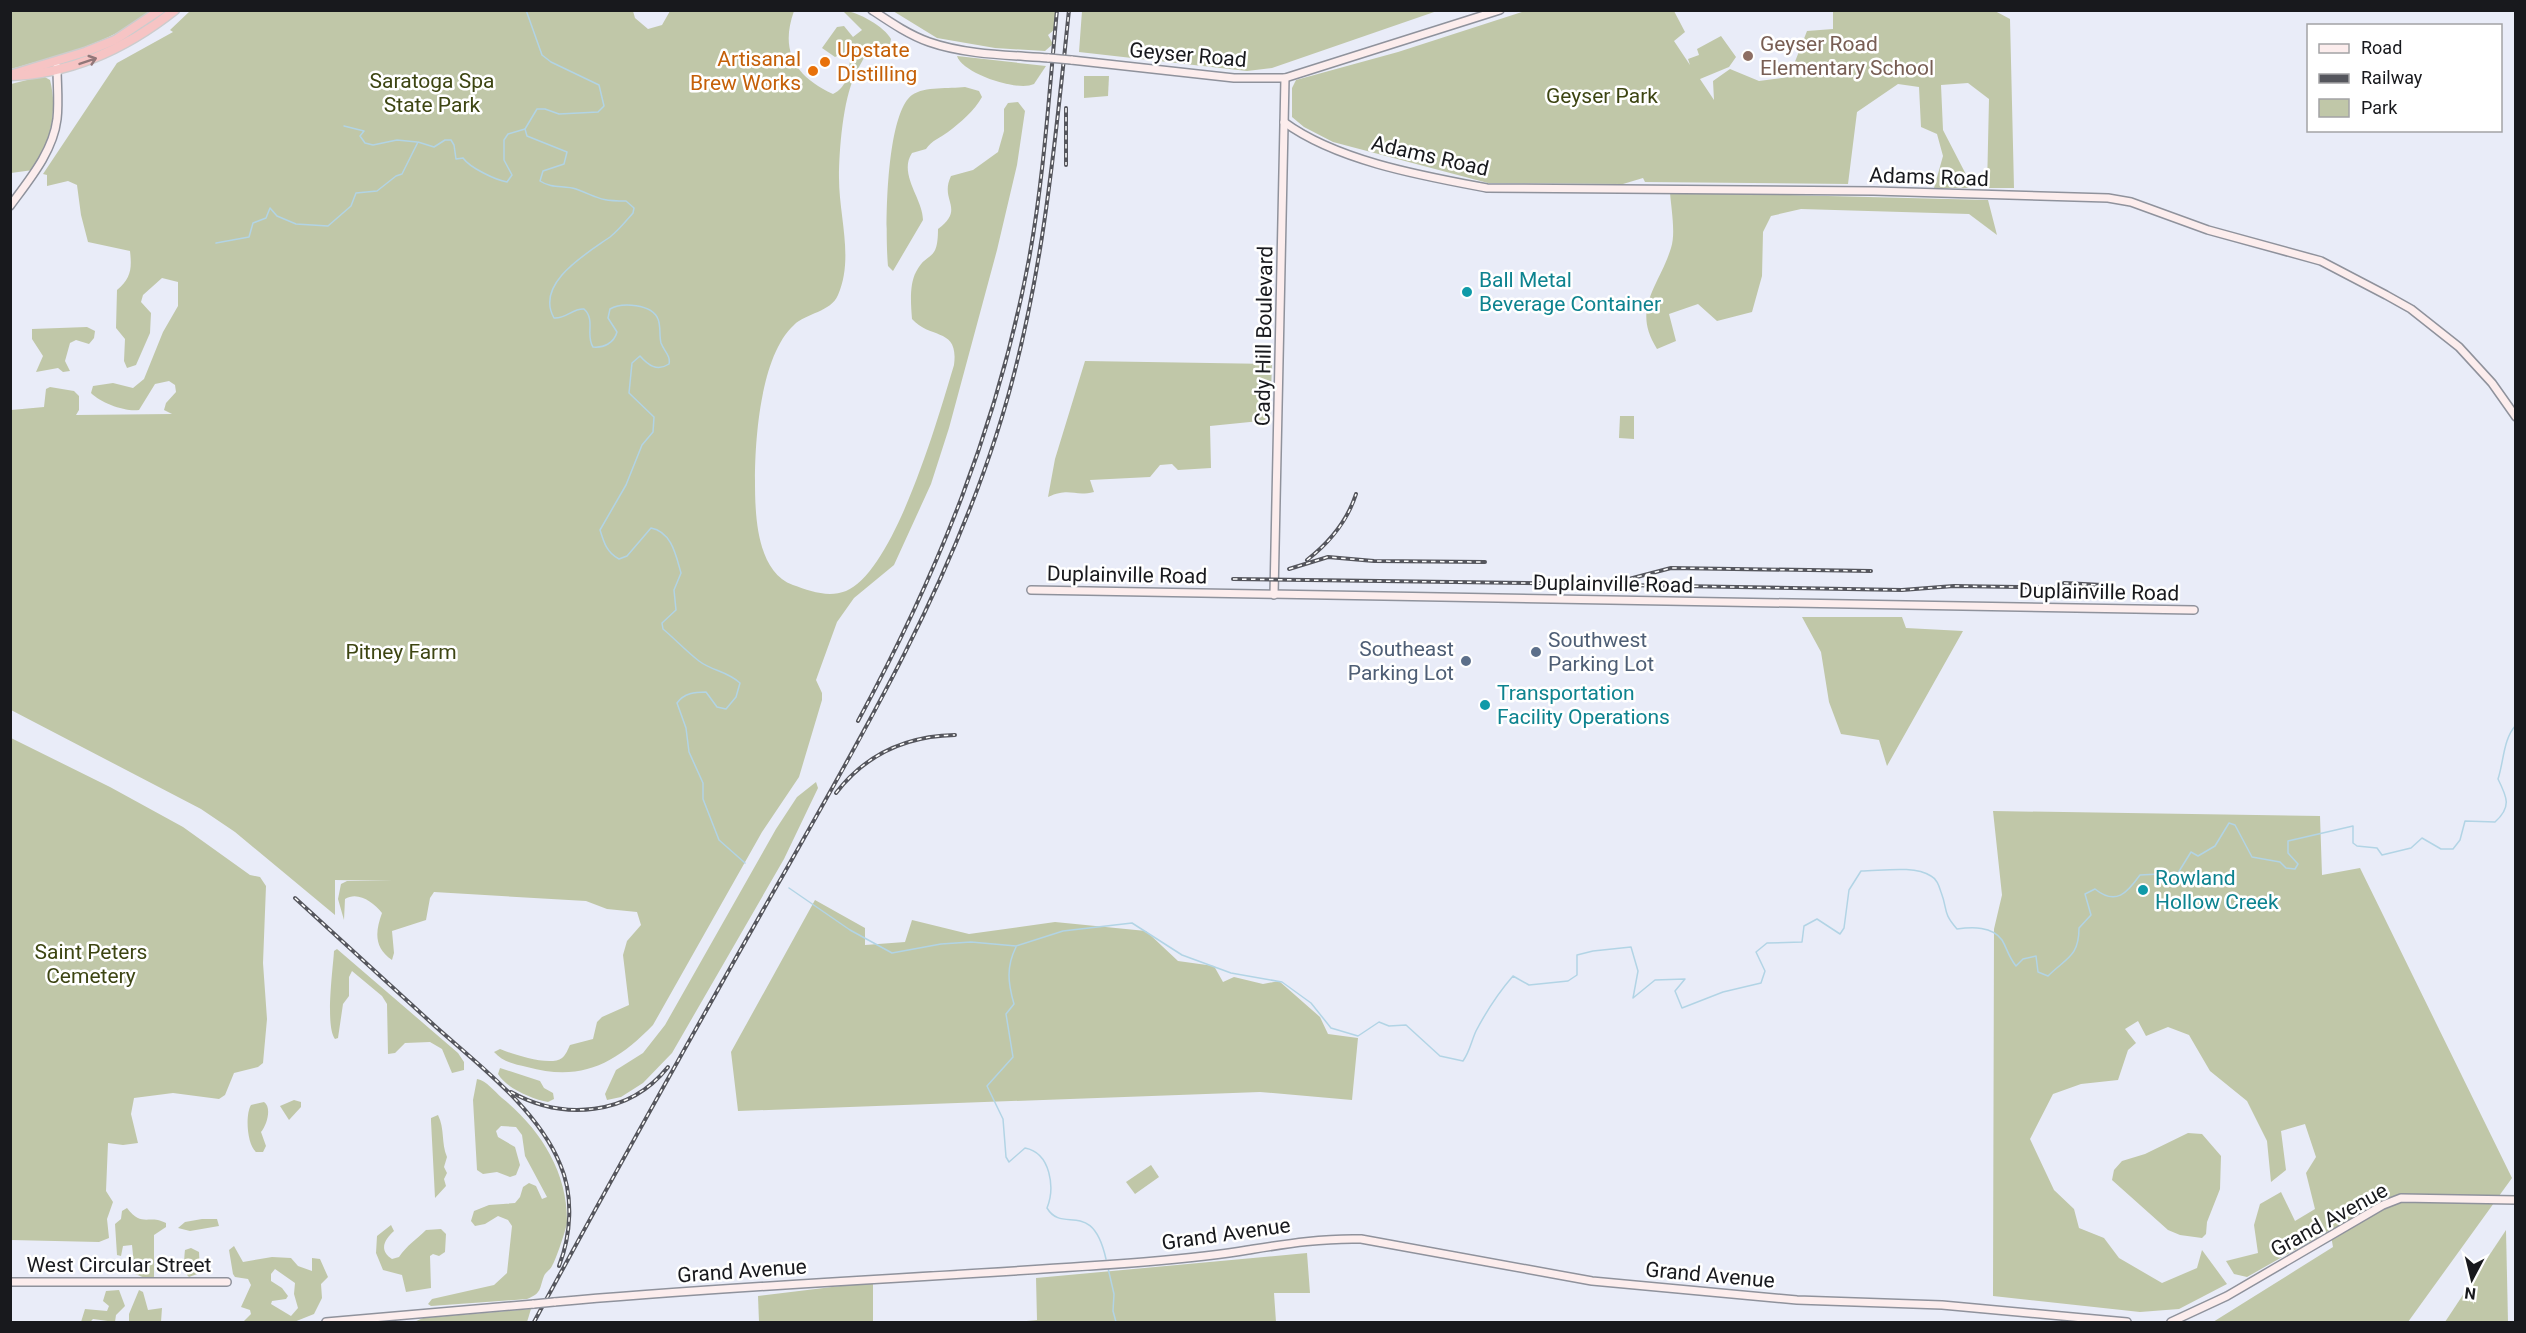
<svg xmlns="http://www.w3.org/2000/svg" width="2526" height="1333" font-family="Roboto,sans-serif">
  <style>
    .green { fill: #c0c7a8; fill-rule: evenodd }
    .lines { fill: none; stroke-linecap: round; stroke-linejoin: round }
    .stream { stroke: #b2d4e5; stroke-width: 1.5 }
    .secondary-casing { stroke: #8f929c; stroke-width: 10 }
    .highway-casing { stroke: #cccccd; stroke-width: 11 }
    .secondary { stroke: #fceded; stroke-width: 7 }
    .highway { stroke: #f6c4c4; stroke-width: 8 }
    .rail-casing { stroke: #55565d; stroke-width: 4 }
    .rail { stroke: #fff; stroke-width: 1.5; stroke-dasharray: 4.5; stroke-linecap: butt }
    .secondary-bridge-casing { stroke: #8f929c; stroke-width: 10; stroke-linecap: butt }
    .secondary-bridge { stroke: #fceded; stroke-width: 7 }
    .oneway { stroke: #927779 }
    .education-dot { fill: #8d6e63; stroke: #fff; stroke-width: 2 }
    .food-dot { fill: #e8710a; stroke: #fff; stroke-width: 2 }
    .culture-dot { fill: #0f9aa8; stroke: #fff; stroke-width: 2 }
    .service-dot { fill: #5c6f8a; stroke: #fff; stroke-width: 2 }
    .labels { text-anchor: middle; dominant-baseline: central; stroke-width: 5; stroke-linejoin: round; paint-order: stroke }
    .education-label { font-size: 21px; fill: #785e54; stroke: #fff; text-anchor: start }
    .food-label { font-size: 21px; fill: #c56008; stroke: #fff; text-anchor: start }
    .street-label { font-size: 21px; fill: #18191d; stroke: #fff }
    .park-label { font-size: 21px; fill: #3d4512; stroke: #fff }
    .culture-label { font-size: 21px; fill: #0d838f; stroke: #fff; text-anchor: start }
    .service-label { font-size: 21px; fill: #4e5e75; stroke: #fff; text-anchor: start }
  </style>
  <rect width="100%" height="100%" fill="#e9ecf8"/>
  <g class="green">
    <path d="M10 11H151C110 44 60 55 11 69Z"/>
    <path d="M633 11 635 18 648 29 662 25 670 11H794C780 50 794 76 833 94 848 87 850 69 850 54L847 51 835 57 822 48 837 27 844 26 853 37 862 30 843 11C856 10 885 27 891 39L889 48 871 44 869 47C865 57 859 66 855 75 843 100 839 150 839 178 839 217 854 258 838 295 831 312 806 313 794 325 761 355 755 437 755 480 755 514 756 571 793 585 810 591 828 598 846 591 895 571 939 415 954 365 959 327 931 340 912 319 911 305 909 285 916 272 927 250 938 264 938 229 966 208 939 201 951 176L973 170 998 152 1004 131V109L1008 103 1018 102 1025 111 1017 165 997 250 949 428 931 484 894 565 854 598 837 622 816 680 822 693V700L799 777 762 832 653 1025C615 1064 581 1082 527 1067 514 1064 503 1062 494 1052L500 1049C512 1054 550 1067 562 1058 566 1055 568 1049 570 1045L593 1039 597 1022 602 1017 629 1005 623 955 627 941 641 925 637 912 607 909 586 901 434 892 430 898 426 920 392 931 394 953 392 960C374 948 375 932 382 913 373 902 358 891 345 899L344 920 338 899 341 884 347 881H393L335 880V915L235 832 201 809 11 710V410L44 407 46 389 50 387 74 391 79 396V410L76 415 172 414 164 410 166 403 176 392 175 385 169 381 155 384 139 410C125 412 101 403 91 393L93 386 113 383 133 388 144 379 163 332 178 306V282L162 278 143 295 141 302 151 313 150 333 136 365 127 368 124 361 125 339 116 328 117 290C131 278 132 269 130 251L88 242 81 215 77 185 68 181 47 186V175L43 174 117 63 173 32 170 30 190 11Z"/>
    <path d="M893 11H1057L1055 29 1048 35 1053 44 1045 51 995 48 937 38Z"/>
    <path d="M1082 11V10L1437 11 1272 68 1247 71 1079 52Z"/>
    <path d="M1674 11 1685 32 1674 41 1690 65 1688 59 1699 55 1697 49 1721 36 1736 57 1729 67 1700 79 1714 100 1713 81 1730 69 1759 81 1789 77 1807 31 1833 29V11H1995L2010 19 2014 188H1987L1989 99 1968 83 1941 85 1943 130 1973 188H1934L1943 156 1937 134 1921 127 1919 87 1898 84 1857 112 1848 184 1645 182 1643 178 1623 184 1488 183 1333 142 1304 127 1292 117V88L1296 80 1398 52 1525 11Z"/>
    <path d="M957 56 1046 66 1034 84C1017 92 962 73 957 56Z"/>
    <path d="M43 76 50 80C58 111 50 144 33 170L11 173V84Z"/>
    <path d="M1084 76H1109L1108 96 1084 98Z"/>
    <path d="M965 87 979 91 982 97C975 110 960 123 948 132 940 138 932 140 926 149L912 153C898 174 923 199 923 220L893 271 888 266C885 234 885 115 912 95 925 86 949 89 965 87Z"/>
    <path d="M1670 192 1988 200 1997 235 1969 214 1801 209 1771 216 1763 232 1762 276 1752 312 1717 321 1698 304 1669 314 1676 341 1657 349C1631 308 1659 287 1671 248 1676 233 1671 208 1670 192Z"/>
    <path d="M87 327 95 331 94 338 89 344 76 340 70 343 65 361 70 371 63 372 58 368 36 372 43 356 32 339V329Z"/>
    <path d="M1085 361 1272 364 1270 420 1210 426 1211 468 1178 470 1172 464 1160 465 1150 477 1090 480 1094 492C1073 497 1071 487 1048 497L1055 459Z"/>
    <path d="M1620 416H1634V439L1619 438Z"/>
    <path d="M1802 617H1902L1906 628 1963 631 1887 766 1879 740 1841 734 1829 702 1821 652Z"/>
    <path d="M11 738 110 787 183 827 250 875 260 877 266 886 263 963 267 1019 263 1063 258 1067 234 1073 225 1095 219 1099 173 1093 134 1098 131 1114 138 1143 123 1145 108 1143 106 1191 113 1202 107 1219 109 1238 99 1242 11 1240Z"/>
    <path d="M816 782 818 788 784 859 672 1053 643 1083 621 1097 607 1100 605 1094 616 1070 643 1053 665 1025 776 829 797 797Z"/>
    <path d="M1993 811 2320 816 2322 875 2360 868 2512 1178 2408 1322H2213L2333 1247 2330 1230 2247 1277 2234 1274 2226 1261 2258 1253 2254 1225 2260 1204 2281 1192 2295 1221 2315 1209 2306 1173 2316 1157 2305 1124 2281 1131 2286 1170 2271 1182 2267 1141 2247 1101 2210 1071 2189 1035 2168 1027 2146 1036 2138 1021 2125 1029 2136 1043 2128 1050 2118 1080 2081 1084 2053 1094 2030 1139 2054 1190 2074 1209 2079 1228 2104 1238 2119 1258 2162 1283 2197 1268 2202 1250 2227 1284 2179 1309 2140 1312 1993 1296 1994 929 2002 895Z"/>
    <path d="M815 900 865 928V945L905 942 912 920 969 934 1055 922 1146 931 1178 961 1214 966 1223 982 1234 977 1263 984 1279 981 1320 1017 1328 1034 1358 1038 1352 1100 1260 1092 738 1111 731 1052Z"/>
    <path d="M337 949 458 1053 464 1062V1070L452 1073 442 1049 430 1042 405 1043 395 1053 388 1054 387 1004 382 996 352 971 349 977V996L343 1004 338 1038 335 1039C325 1026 333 969 334 951Z"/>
    <path d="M500 1068 540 1081 544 1088 553 1093 554 1099 548 1102C532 1099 506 1088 498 1074Z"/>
    <path d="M477 1079C487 1081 494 1091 502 1098 540 1129 568 1172 567 1223 566 1229 556 1260 552 1266 550 1270 545 1273 544 1276 539 1289 542 1293 527 1299L431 1306 428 1304 432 1299 494 1285 507 1273 512 1226 508 1220 498 1216 485 1224 475 1226 471 1221 474 1211 489 1205 515 1203 520 1197 523 1187 529 1183 536 1186 542 1199 547 1197 525 1156 522 1135 516 1127 501 1126 496 1131 498 1137 515 1147 520 1165 516 1175 510 1177 497 1172 483 1174 477 1170 473 1100Z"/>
    <path d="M294 1100 301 1102V1107L289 1120 280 1106Z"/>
    <path d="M264 1102C272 1107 267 1125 261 1132L266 1146 263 1152H256C247 1144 245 1115 251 1105Z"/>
    <path d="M438 1115C445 1129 441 1143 447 1157L444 1167 447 1173 444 1179 446 1186 435 1198 431 1121V1118Z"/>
    <path d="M2188 1133 2202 1134 2221 1156 2220 1189 2207 1222 2206 1234 2202 1238 2180 1235 2168 1230 2112 1180 2114 1170 2122 1161 2145 1154Z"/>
    <path d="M1151 1165 1159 1177 1135 1194 1126 1182Z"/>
    <path d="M127 1208C142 1228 148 1214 166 1223V1227L154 1235V1277L145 1278 135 1274 132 1245 123 1246 121 1256 117 1255 115 1224 121 1219 122 1211Z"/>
    <path d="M202 1219H217L219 1226 190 1231 178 1228 185 1222Z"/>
    <path d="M391 1225 394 1231C385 1239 378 1250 392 1259L399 1257C407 1245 416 1240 426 1230L441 1229 446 1234 445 1252 439 1256 433 1254 430 1256 431 1288 406 1292 402 1275 383 1270 376 1253 377 1236Z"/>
    <path d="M2506 1230 2508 1322H2445Z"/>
    <path d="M234 1246 243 1262 272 1257 291 1258 298 1266 312 1271V1258L320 1259 328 1277 321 1284 322 1298 314 1314 294 1322H243L251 1314 250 1310 241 1307 251 1285 248 1279 235 1277 233 1274 229 1250ZM275 1269 295 1283 294 1294 298 1308 291 1316 271 1304 272 1301 286 1299 288 1296 282 1288 271 1281V1274Z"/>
    <path d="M191 1248 199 1252 200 1273 189 1277C183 1272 184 1258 185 1250Z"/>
    <path d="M1307 1253 1310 1293H1274L1276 1322H1015L1037 1320 1036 1278Z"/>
    <path d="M873 1282V1322H759L758 1296Z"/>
    <path d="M119 1290 125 1306 116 1315 115 1322 93 1319 90 1322H81L85 1309 107 1311 109 1306 103 1301 106 1291Z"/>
    <path d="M139 1290 143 1292 148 1310 162 1308 161 1322H129V1314Z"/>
    <path d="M531 1309 527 1322H414L423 1318Z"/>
  </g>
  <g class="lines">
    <g class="stream">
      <path d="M526 10 542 55 551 62 599 85 604 106 598 112 559 114 545 109H537L525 129 527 136 567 152 564 164 543 171 540 181C552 189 564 185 576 189 600 198 599 201 626 201L634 208 633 213C626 221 619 230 610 237 589 252 534 283 554 318 566 319 573 308 584 309 596 320 585 335 593 347 604 348 614 343 617 332L608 318 610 309C622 302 652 304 658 319 661 326 659 335 661 343 664 351 671 356 669 364 657 372 648 365 640 356L632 363 629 393 654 417 653 432 642 445 626 485 600 530C604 543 607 553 619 559L627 556 651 528C672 532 676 556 681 573L674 590 676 610 662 623 663 629C675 639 686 651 699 661 712 671 727 671 740 683L736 697 726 709 717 707 706 692C695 692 684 693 677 703L686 728 689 752 703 783V799L719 840 745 863"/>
      <path d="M344 126 364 131 360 136 365 143 373 145 397 140 417 142"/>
      <path d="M216 243 249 237 253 223 266 218 270 208 277 216 296 224 328 226 351 206 356 193 377 191 396 176 402 174 418 142 434 147 445 140H451L454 145 456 159 463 158C470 168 496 180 507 182L512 175 504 160V140L508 134 525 129"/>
      <path d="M789 888 850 930 892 953 941 944 971 942 1016 946 1063 931 1132 923 1182 955 1231 973 1282 982 1311 1003 1331 1028 1358 1036 1379 1022 1389 1026 1406 1025 1440 1056 1463 1061C1470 1051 1471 1042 1476 1031 1486 1012 1499 992 1513 976L1529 985 1568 981 1577 975V955L1593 951 1631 947 1638 971 1633 998 1655 980 1685 979 1675 991 1682 1008 1723 992 1761 983 1765 971 1756 952 1767 943 1802 942 1804 926 1817 919 1840 934 1844 928 1849 890 1861 871C1881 871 1914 865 1931 876 1937 879 1939 886 1941 892 1948 910 1942 912 1957 929 1972 927 1992 926 2002 940 2007 948 2008 956 2016 966L2023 959 2036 956 2038 972 2048 976C2066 958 2079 957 2079 928L2091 915 2085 894 2095 889C2116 906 2127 893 2140 875L2178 873 2191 852 2198 856 2215 846 2229 823 2235 825 2252 857 2280 862 2286 868 2295 869 2298 864 2288 853V841L2353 826V843L2357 846 2377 848 2382 855 2411 848 2422 838 2441 849H2453L2460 840 2465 821 2495 822C2512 807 2507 797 2498 779 2504 761 2503 739 2516 725"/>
      <path d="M1016 947C1006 967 1008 983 1014 1004L1006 1014 1013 1057 987 1086 1003 1119 1006 1157 1009 1162 1025 1148C1051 1153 1055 1188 1047 1208 1063 1235 1092 1197 1106 1259"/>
      <path d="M1108 1268 1114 1294 1113 1311 1116 1322"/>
    </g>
    <g class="secondary-casing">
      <g id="secondary">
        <path d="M872 10C890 22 909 35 929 42 966 55 1010 55 1049 58"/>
        <path d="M1071 60 1234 78H1285L1500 10"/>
        <path d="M1284 122C1337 161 1423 176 1487 188L1874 191 2108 198 2131 202 2208 230 2321 261 2386 295 2411 309 2459 347 2492 383 2516 417"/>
        <path d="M10 206C29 180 53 152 57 119 59 102 57 84 57 67"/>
        <path d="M1031 590 2194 610"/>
        <path d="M1274 595 1285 78"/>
        <path d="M10 1282H227"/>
        <path d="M554 1302C751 1284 948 1277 1144 1262 1179 1259 1214 1256 1248 1250 1286 1244 1322 1238 1361 1239L1592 1281 1797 1300 1942 1305 2127 1322"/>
        <path d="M326 1322 534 1304"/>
        <path d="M2171 1322 2227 1296 2383 1205 2401 1198 2516 1200"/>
      </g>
    </g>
    <g class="highway-casing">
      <g id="highway">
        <path d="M13 74 85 52 115 40 160 10"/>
        <path d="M10 76C73 74 127 48 175 10"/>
      </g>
    </g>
    <use href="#secondary" class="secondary"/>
    <use href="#highway" class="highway"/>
    <g class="rail-casing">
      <g id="rail">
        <path d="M1066 108V165"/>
        <path d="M1307 560C1330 542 1347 522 1356 494"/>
        <path d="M1289 569 1328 557 1374 561 1485 562"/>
        <path d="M1233 579 1592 584 1629 579 1671 568 1871 571"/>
        <path d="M2064 583 2102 585"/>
        <path d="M1622 585 1902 590 1954 586 2073 588"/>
        <path d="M858 721C938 573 998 425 1029 259 1044 177 1049 93 1057 10"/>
        <path d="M836 793C866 754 907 736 955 735"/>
        <path d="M295 898C342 941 389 984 436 1027 479 1065 538 1110 560 1164 574 1196 571 1235 559 1266"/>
        <path d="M511 1092C563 1121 629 1116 668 1067"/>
        <path d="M534 1322C614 1174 696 1028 779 882 861 738 945 594 996 436 1041 298 1054 154 1069 10"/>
      </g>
    </g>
    <use href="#rail" class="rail"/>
    <g class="secondary-bridge-casing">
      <g id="secondary-bridge">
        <path d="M1049 58 1071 60"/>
        <path d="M534 1304 554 1302"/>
      </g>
    </g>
    <use href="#secondary-bridge" class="secondary-bridge"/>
  </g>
  <defs><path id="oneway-shaft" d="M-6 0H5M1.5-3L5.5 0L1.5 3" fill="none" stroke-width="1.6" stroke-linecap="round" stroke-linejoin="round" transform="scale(1.5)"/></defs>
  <use class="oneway" href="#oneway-shaft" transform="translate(88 61) rotate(-19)"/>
  <circle class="education-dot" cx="1748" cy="56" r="6"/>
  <g class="food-dot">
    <circle cx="825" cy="62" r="6"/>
    <circle cx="813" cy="71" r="6"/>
  </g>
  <g class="culture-dot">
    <circle cx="1467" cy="292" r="6"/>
    <circle cx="1485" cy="705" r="6"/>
    <circle cx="2143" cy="890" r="6"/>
  </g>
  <g class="service-dot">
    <circle cx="1536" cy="652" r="6"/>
    <circle cx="1466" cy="661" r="6"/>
  </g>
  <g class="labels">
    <g class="education-label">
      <text x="1760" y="44">Geyser Road<tspan x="1760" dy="24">Elementary School</tspan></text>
    </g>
    <g class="food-label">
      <text x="837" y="50">Upstate<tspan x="837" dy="24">Distilling</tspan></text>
      <text x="801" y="59" text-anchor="end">Artisanal<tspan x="801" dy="24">Brew Works</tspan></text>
    </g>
    <g class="street-label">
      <text transform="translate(1188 55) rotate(5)">Geyser Road</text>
      <text transform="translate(1430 156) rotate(13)">Adams Road</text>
      <text transform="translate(1929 177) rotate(2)">Adams Road</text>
      <text transform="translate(1264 336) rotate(-89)">Cady Hill Boulevard</text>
      <text transform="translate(1127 575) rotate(1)">Duplainville Road</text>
      <text transform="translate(1613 584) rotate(1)">Duplainville Road</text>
      <text transform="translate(2099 592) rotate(1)">Duplainville Road</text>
      <text transform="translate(2329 1220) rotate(-29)">Grand Avenue</text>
      <text transform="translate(1226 1234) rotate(-8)">Grand Avenue</text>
      <text x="119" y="1265">West Circular Street</text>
      <text transform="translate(742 1271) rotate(-4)">Grand Avenue</text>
      <text transform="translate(1710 1275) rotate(5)">Grand Avenue</text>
    </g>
    <g class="park-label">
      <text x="432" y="81">Saratoga Spa<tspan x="432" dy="24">State Park</tspan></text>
      <text x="1602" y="96">Geyser Park</text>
      <text x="401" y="652">Pitney Farm</text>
      <text x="91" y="952">Saint Peters<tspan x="91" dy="24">Cemetery</tspan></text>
    </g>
    <g class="culture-label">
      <text x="1479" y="280">Ball Metal<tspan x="1479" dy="24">Beverage Container</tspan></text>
      <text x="1497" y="693">Transportation<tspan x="1497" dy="24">Facility Operations</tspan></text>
      <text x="2155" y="878">Rowland<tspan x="2155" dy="24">Hollow Creek</tspan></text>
    </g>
    <g class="service-label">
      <text x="1548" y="640">Southwest<tspan x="1548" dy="24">Parking Lot</tspan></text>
      <text x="1454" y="649" text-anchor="end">Southeast<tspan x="1454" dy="24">Parking Lot</tspan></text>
    </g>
  </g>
  <rect width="2526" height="1333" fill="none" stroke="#18191d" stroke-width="24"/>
  <rect x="2307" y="24" width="195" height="108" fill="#ffffff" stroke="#a3a3a5" stroke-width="1.5"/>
  <rect x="2319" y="44" width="30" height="9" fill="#fceded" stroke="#a3a3a5" stroke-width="1.5"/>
  <text x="2361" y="54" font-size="18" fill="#18191d">Road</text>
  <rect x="2319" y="74" width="30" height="9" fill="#55565d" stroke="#a3a3a5" stroke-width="1.5"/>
  <text x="2361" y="84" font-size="18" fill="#18191d">Railway</text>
  <rect x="2319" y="99" width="30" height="18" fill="#c0c7a8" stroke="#a3a3a5" stroke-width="1.5"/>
  <text x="2361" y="114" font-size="18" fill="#18191d">Park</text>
  <g transform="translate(2472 1279) rotate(187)" stroke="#ffffff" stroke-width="4.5" paint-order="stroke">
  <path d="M0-4.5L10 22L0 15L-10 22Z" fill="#18191d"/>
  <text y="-9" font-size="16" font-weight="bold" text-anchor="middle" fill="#18191d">N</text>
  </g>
</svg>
